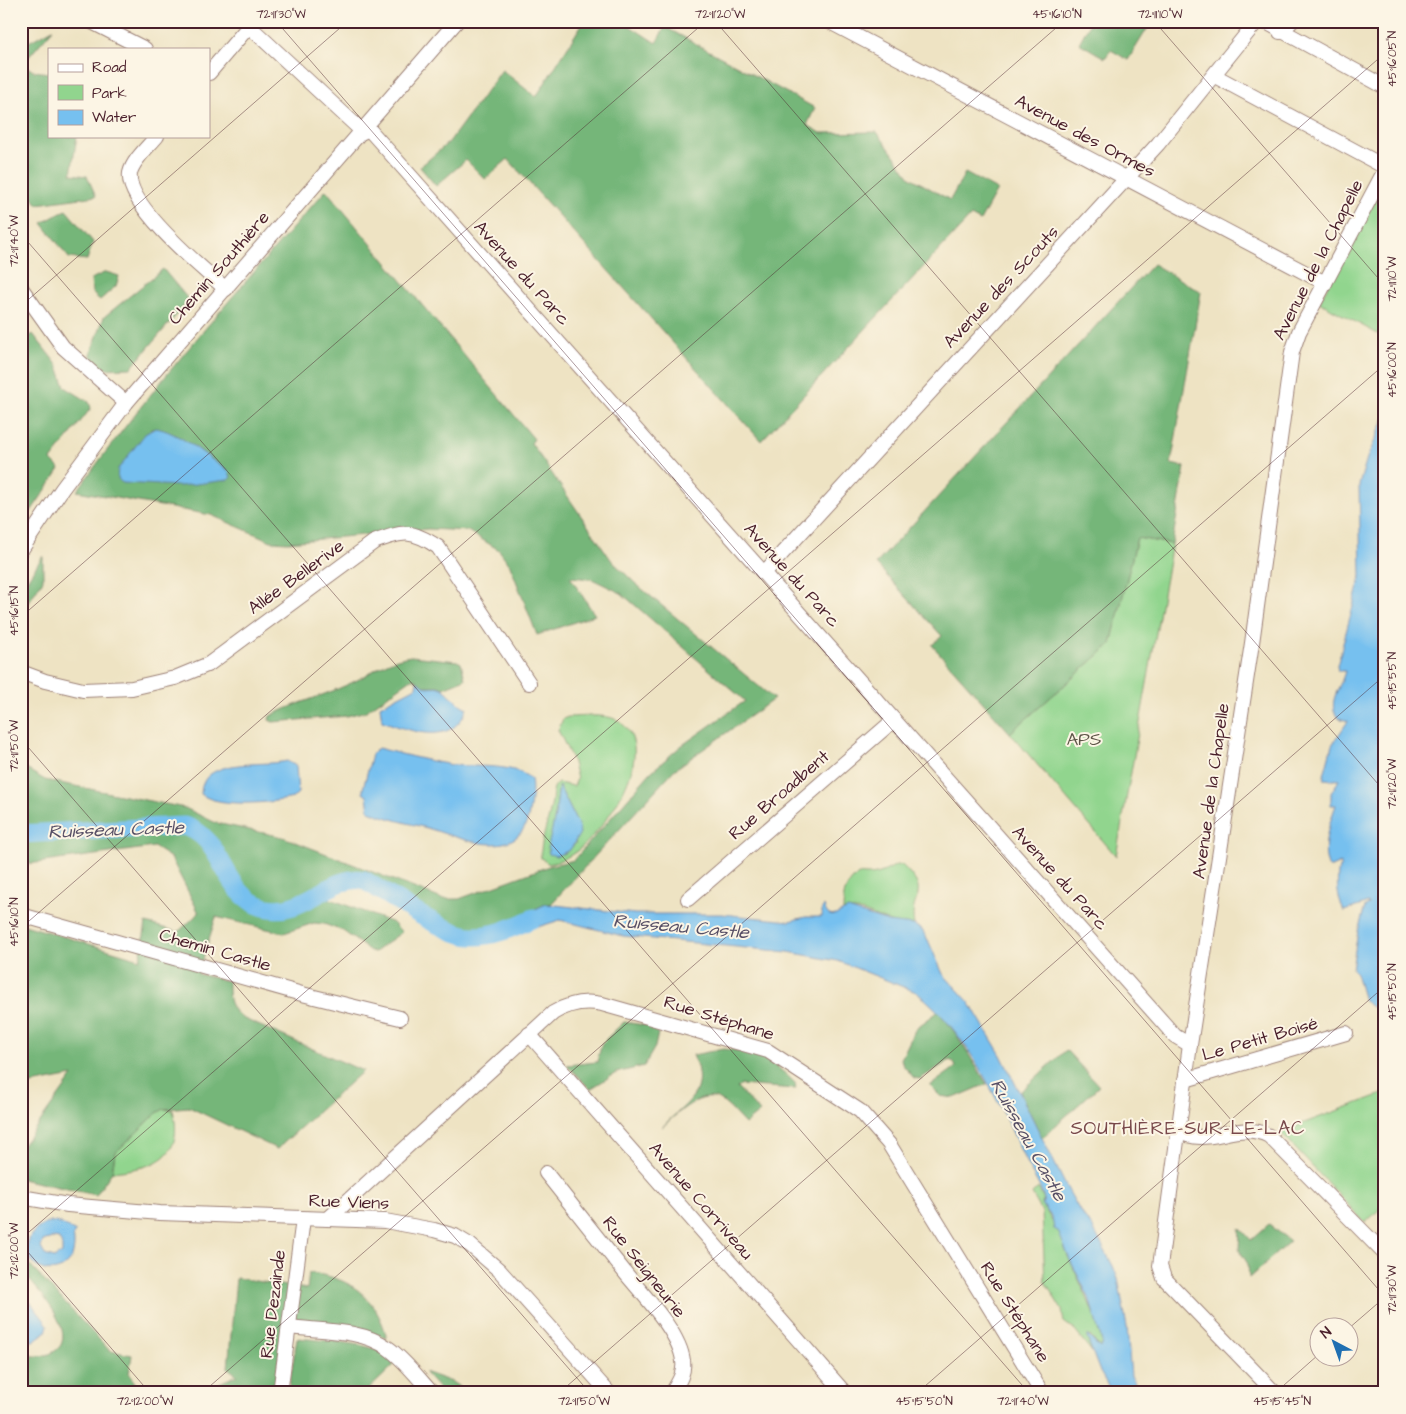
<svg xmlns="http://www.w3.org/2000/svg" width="1406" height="1414" font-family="'Architects Daughter',sans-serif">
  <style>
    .green { fill: #91d58e; stroke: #6e7a5c; fill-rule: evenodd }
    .forest { fill: #74b679; stroke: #5f6a52; fill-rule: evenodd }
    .water { fill: #76c0ef; stroke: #60708d; fill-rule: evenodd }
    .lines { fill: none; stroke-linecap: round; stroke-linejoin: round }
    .river { stroke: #76c0ef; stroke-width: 19 }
    .minor-casing { stroke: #9c8177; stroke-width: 16 }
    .minor { stroke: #fff; stroke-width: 14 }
    .ticks { fill: none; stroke: #4a1f2b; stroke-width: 1; stroke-opacity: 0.45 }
    .labels { text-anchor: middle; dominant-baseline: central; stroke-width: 4; stroke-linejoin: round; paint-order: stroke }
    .street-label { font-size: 18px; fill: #4a1f2b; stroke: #fcf5e5 }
    .park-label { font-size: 18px; fill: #5f5649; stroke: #fcf5e5 }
    .water-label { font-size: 19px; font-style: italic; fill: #574f66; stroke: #fcf5e5 }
    .neighbourhood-label { font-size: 19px; letter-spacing: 1px; fill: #79494b; stroke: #fcf5e5 }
    .neatline { fill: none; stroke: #4a1f2b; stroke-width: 2 }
    .ticks-label { font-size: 12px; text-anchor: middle; fill: #4a1f2b }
  </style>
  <rect width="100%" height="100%" fill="#fcf5e5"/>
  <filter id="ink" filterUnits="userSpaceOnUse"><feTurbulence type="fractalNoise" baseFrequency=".02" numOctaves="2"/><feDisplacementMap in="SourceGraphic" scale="10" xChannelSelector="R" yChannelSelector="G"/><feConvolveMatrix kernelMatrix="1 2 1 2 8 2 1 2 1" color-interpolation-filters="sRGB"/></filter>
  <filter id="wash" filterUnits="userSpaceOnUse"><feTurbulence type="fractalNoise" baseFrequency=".0096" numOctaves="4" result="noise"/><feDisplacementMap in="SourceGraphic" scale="20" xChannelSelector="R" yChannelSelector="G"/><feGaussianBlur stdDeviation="1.12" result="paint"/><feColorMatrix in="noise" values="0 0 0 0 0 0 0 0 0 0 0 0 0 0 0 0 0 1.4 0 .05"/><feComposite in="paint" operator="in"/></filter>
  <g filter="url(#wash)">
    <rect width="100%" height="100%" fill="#eee3c3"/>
    <g class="green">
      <path d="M1385 181V338L1319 302Z"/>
      <path d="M1137 538 1172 544 1116 856 1010 733 1111 644Z"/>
      <path d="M568 717C582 717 604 713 617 720 662 747 608 824 582 847 573 855 561 861 549 864L541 858C539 844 550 818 552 801 553 794 552 787 558 783L574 786 577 779 572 759 558 730 563 719ZM559 786 578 824 575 844 564 854 548 852 555 816Z"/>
      <path d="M896 865H902C934 896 908 894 914 925 906 924 898 924 890 922 875 918 858 906 843 911 844 892 843 889 858 874 873 877 883 873 896 865Z"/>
      <path d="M1385 1093V1204L1365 1223 1280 1132Z"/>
      <path d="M164 1109 173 1110C185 1160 152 1168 112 1172L115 1153 157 1113Z"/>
      <path d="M1038 1188 1044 1199 1042 1202C1042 1205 1056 1227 1058 1231 1063 1238 1064 1248 1068 1256 1081 1285 1095 1311 1102 1342L1100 1348 1090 1336 1087 1338 1092 1352 1072 1327 1064 1323 1062 1310 1045 1282 1042 1212 1032 1194Z"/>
    </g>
    <g class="forest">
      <path d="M584 21H622L656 43 665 27 815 108 807 125 821 133 877 132 910 177 950 200 965 173 997 190 980 221 971 216 761 441 508 159 485 179 466 160 436 186 420 167 449 142 502 70 536 97Z"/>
      <path d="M1091 21H1152L1128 60 1111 50 1105 58 1079 43Z"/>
      <path d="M53 29 26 60V66L33 71 49 73V136H77L71 174 87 176 96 196 37 204 21 178V46Z"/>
      <path d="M326 190 534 439 531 443 612 561 636 584 774 699 674 770 551 904H546L512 920 510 929C499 933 480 938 469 936 437 930 393 897 364 880L352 878 320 895 393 923 402 932 373 953 343 931 324 924 314 923 284 933 216 917 198 974 228 981C228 998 228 1007 242 1018L363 1071 277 1149 189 1107 164 1109 157 1113 115 1153 112 1172 96 1195 21 1179V1148L73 1076 21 1086V924L140 959 146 923 178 932 199 913 171 858 154 847 21 865V766L45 780 185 808 216 823 283 837 442 899H459L549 866 574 860 651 772 681 746 745 701 621 593 592 579 570 577 595 615 537 635 510 565 499 550 468 531 428 529 288 542 271 541 211 515 77 491C153 385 240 288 326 190ZM151 429C175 428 209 458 229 472L118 469Z"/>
      <path d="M66 210 93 242 87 260 69 258 42 223Z"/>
      <path d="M1153 264 1201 292 1171 464 1185 467 1172 544 1137 538 1111 644 1010 733 932 645 942 636 876 564Z"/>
      <path d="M163 269 188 299 184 306 131 368 102 369 91 361V353L104 317Z"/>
      <path d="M106 272 119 276 116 286 100 300 92 293 91 279Z"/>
      <path d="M33 334 58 366 65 387 89 402 91 408 51 460 60 469 23 523 21 342Z"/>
      <path d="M43 556V580L21 614V589Z"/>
      <path d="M411 656 457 661 461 663 465 679 443 688 438 686H424L413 678 366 711 347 716 273 722 269 720 270 716C296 703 323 696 349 684 372 674 385 659 411 656Z"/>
      <path d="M939 1011 956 1034 987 1084 954 1098 940 1096 930 1086 956 1067 954 1063 950 1060 920 1079 914 1078 903 1065 901 1059 916 1028Z"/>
      <path d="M624 1022 651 1026 658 1033 655 1047 644 1066 616 1073 590 1089 567 1065 597 1062 602 1043Z"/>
      <path d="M723 1049C756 1051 772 1060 795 1083L796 1089 740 1085 737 1088 760 1112 745 1124C738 1117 731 1108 723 1102 703 1087 677 1114 662 1127 688 1101 709 1094 693 1055Z"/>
      <path d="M1066 1050 1099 1086 1042 1138 1020 1092Z"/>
      <path d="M1269 1224 1290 1241 1249 1278 1248 1264 1239 1250 1240 1228 1251 1240Z"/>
      <path d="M21 1256 110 1351 132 1355 129 1374 142 1393H21V1353C32 1357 45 1358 55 1351 81 1334 35 1286 21 1271Z"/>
      <path d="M309 1273C350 1277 376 1296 387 1338L370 1332 284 1320 274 1393H198L237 1375 228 1368 236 1278 307 1289Z"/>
      <path d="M297 1338C316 1340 370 1343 383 1353 387 1356 391 1361 394 1365L365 1393H288Z"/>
      <path d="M424 1372 452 1382 468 1393H443Z"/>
    </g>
    <g class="water">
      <path d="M1385 418V1012L1382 1014 1364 1001 1356 973 1352 969 1358 931 1365 907 1369 905 1368 903 1344 911C1337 897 1336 883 1339 867L1341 866 1340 863 1329 868C1320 848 1330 822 1336 805H1331V793L1339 780 1323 779 1332 745 1348 721 1338 718C1326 702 1341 688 1345 671H1338L1337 666 1361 576 1359 485 1367 458Z"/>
      <path d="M155 428C177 430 210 459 229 472L231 477 228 480 180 486 123 483C117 480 117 476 118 469L145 434Z"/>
      <path d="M417 681 424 686C429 688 436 685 440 687 448 690 455 703 467 708 453 748 411 731 382 721L380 706 416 687Z"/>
      <path d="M378 748C401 754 424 760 447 764 473 769 510 761 531 779 533 791 531 801 529 813 520 865 461 838 427 828 408 823 387 819 369 811L367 796 363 793V789L372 754Z"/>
      <path d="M287 761 296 766 298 793 293 798C272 803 218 808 201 794 201 756 263 767 287 761Z"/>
      <path d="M559 786 578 824 580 833 570 850 556 856 549 854 548 847 555 816Z"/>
      <path d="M546 904 635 914H722L789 921 806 917H822V908L824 906C829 923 838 913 848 909L888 922 914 925 922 930 928 940 943 974 969 1002 1001 1055 1066 1186 1081 1213 1093 1228 1113 1266 1118 1279 1127 1327 1131 1376 1141 1393H1112L1100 1372 1087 1338V1335L1100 1348 1102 1342 1089 1298 1069 1258 1058 1231 1054 1229 1052 1218 1042 1204 1044 1199C1040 1184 1030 1171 1024 1158 1000 1103 964 1027 916 992L838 961 788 952 623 936 560 920 541 926 532 925 517 933 510 929 512 920Z"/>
      <path d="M51 1222H57L76 1232 73 1234C83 1285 19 1278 28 1242 31 1231 41 1225 51 1222ZM52 1238 59 1239 62 1245V1253L54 1258 45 1255 41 1248 43 1241Z"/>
      <path d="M21 1290 48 1325 46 1332 33 1341H25L21 1337Z"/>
    </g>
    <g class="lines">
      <path class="river" d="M21 834 184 826C224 836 221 894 264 907 302 918 330 874 364 880 387 894 447 936 472 936 494 937 514 927 534 918"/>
    </g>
  </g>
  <g filter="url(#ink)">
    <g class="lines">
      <g class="minor-casing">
        <g id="minor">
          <path d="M90 21 145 49"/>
          <path d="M828 21 1325 283"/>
          <path d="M1264 21 1385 87"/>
          <path d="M1280 32 1292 21"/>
          <path d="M209 73 249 26 363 132"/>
          <path d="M1215 76 1385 167"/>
          <path d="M367 127 1175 1036 1190 1045"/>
          <path d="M157 136C148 147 133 160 130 173 125 205 203 269 226 289"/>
          <path d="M21 288 63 347 126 403"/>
          <path d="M21 550 62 489 126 403 457 21"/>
          <path d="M764 573 1158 144 1257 21"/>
          <path d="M21 672 45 681 83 690 132 688 175 678 209 664 374 542C404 531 411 529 438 547L529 683"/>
          <path d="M688 899 894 720"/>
          <path d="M21 915 302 994 400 1018"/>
          <path d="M529 1034 845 1393"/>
          <path d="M1185 1080 1346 1033"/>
          <path d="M1178 1131C1209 1149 1236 1119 1269 1136L1385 1254"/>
          <path d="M546 1173C573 1207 600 1241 627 1275 645 1297 680 1333 683 1361 685 1373 678 1383 672 1393"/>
          <path d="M21 1197 68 1205 160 1213 385 1221 434 1230 455 1236 470 1245 499 1270 609 1393"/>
          <path d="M328 1219 553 1013C569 1003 584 1000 602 1004L768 1051 860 1111 889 1144 1042 1393"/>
          <path d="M289 1327C321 1331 362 1329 388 1348 405 1360 418 1378 432 1393"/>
          <path d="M280 1393 303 1219"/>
          <path d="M1275 1393 1164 1278 1160 1266 1190 1045 1252 643 1292 352 1299 332 1385 170"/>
        </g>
      </g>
      <use href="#minor" class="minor"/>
    </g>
  </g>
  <path class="ticks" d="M276 21 1385 1297M715 21 1385 792M1154 21 1385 286M21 234 1029 1393M21 306 348 21M21 617 706 21M21 739 590 1393M21 928 1064 21M21 1239 1385 53M21 1244 150 1393M1348 1329 1385 1297M202 1393 1385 364M559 1393 1385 675M917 1393 1385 986M1275 1393 1318 1355"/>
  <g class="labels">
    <g class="street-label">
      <text transform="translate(1085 136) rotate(28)">Avenue des Ormes</text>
      <text transform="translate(1318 260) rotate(-63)">Avenue de la Chapelle</text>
      <text transform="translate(219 268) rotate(-49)">Chemin Southière</text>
      <text transform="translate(522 273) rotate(48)">Avenue du Parc</text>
      <text transform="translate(1001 287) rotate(-47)">Avenue des Scouts</text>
      <text transform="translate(792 575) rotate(48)">Avenue du Parc</text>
      <text transform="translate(296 577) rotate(-36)">Allée Bellerive</text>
      <text transform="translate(1211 791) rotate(-82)">Avenue de la Chapelle</text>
      <text transform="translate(779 795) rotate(-41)">Rue Broadbent</text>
      <text transform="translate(1060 878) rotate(48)">Avenue du Parc</text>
      <text transform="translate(215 950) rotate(16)">Chemin Castle</text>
      <text transform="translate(719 1018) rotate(17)">Rue Stéphane</text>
      <text transform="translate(1260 1039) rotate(-16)">Le Petit Boisé</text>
      <text transform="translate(701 1201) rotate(49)">Avenue Corriveau</text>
      <text transform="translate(349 1202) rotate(2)">Rue Viens</text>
      <text transform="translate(644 1267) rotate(52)">Rue Seigneurie</text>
      <text transform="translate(273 1304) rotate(-83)">Rue Dezainde</text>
      <text transform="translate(1015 1312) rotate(58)">Rue Stéphane</text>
    </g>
    <g class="park-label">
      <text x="1084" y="739">APS</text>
    </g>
    <g class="water-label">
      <text transform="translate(116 830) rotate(-2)">Ruisseau Castle</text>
      <text transform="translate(681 927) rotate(5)">Ruisseau Castle</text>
      <text transform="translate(1028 1140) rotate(61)">Ruisseau Castle</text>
    </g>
    <g class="neighbourhood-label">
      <text x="1188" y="1128">SOUTHIÈRE-SUR-LE-LAC</text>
    </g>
  </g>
  <rect width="1406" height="1414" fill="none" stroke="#fcf5e5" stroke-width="55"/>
  <rect x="48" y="48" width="162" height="90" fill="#fcf5e5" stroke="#b59f9b"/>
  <rect x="58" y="64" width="25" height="8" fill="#ffffff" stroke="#b59f9b"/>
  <text x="92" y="72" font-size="15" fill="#4a1f2b">Road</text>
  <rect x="58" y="85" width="25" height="15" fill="#91d58e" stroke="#b59f9b"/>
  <text x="92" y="98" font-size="15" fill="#4a1f2b">Park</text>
  <rect x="58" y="110" width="25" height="15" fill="#76c0ef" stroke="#b59f9b"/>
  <text x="92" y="122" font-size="15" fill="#4a1f2b">Water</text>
  <g transform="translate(1334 1342) rotate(319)"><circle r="24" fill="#fcf5e5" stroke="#b59f9b"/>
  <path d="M0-4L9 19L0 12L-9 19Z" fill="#1f6fb2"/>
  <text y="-8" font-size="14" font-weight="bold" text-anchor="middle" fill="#4a1f2b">N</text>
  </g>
  <rect x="28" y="28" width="1350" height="1358" class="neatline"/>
  <g class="ticks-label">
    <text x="281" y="18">72°11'30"W</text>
    <text x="720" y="18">72°11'20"W</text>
    <text x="1057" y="18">45°16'10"N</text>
    <text x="1160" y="18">72°11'10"W</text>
    <text transform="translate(1392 59) rotate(-90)" y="4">45°16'05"N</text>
    <text transform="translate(14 241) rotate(-90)" y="4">72°11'40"W</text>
    <text transform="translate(1392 279) rotate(-90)" y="4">72°11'10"W</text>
    <text transform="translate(1392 370) rotate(-90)" y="4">45°16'00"N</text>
    <text transform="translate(14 611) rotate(-90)" y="4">45°16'15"N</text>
    <text transform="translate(1392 681) rotate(-90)" y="4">45°15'55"N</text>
    <text transform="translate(14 746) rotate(-90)" y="4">72°11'50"W</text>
    <text transform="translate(1392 784) rotate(-90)" y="4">72°11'20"W</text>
    <text transform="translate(14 922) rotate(-90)" y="4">45°16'10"N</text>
    <text transform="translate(1392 992) rotate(-90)" y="4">45°15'50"N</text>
    <text transform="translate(14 1251) rotate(-90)" y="4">72°12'00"W</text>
    <text transform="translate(1392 1290) rotate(-90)" y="4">72°11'30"W</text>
    <text x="145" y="1405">72°12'00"W</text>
    <text x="584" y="1405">72°11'50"W</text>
    <text x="924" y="1405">45°15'50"N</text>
    <text x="1023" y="1405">72°11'40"W</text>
    <text x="1282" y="1405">45°15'45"N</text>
  </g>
</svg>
